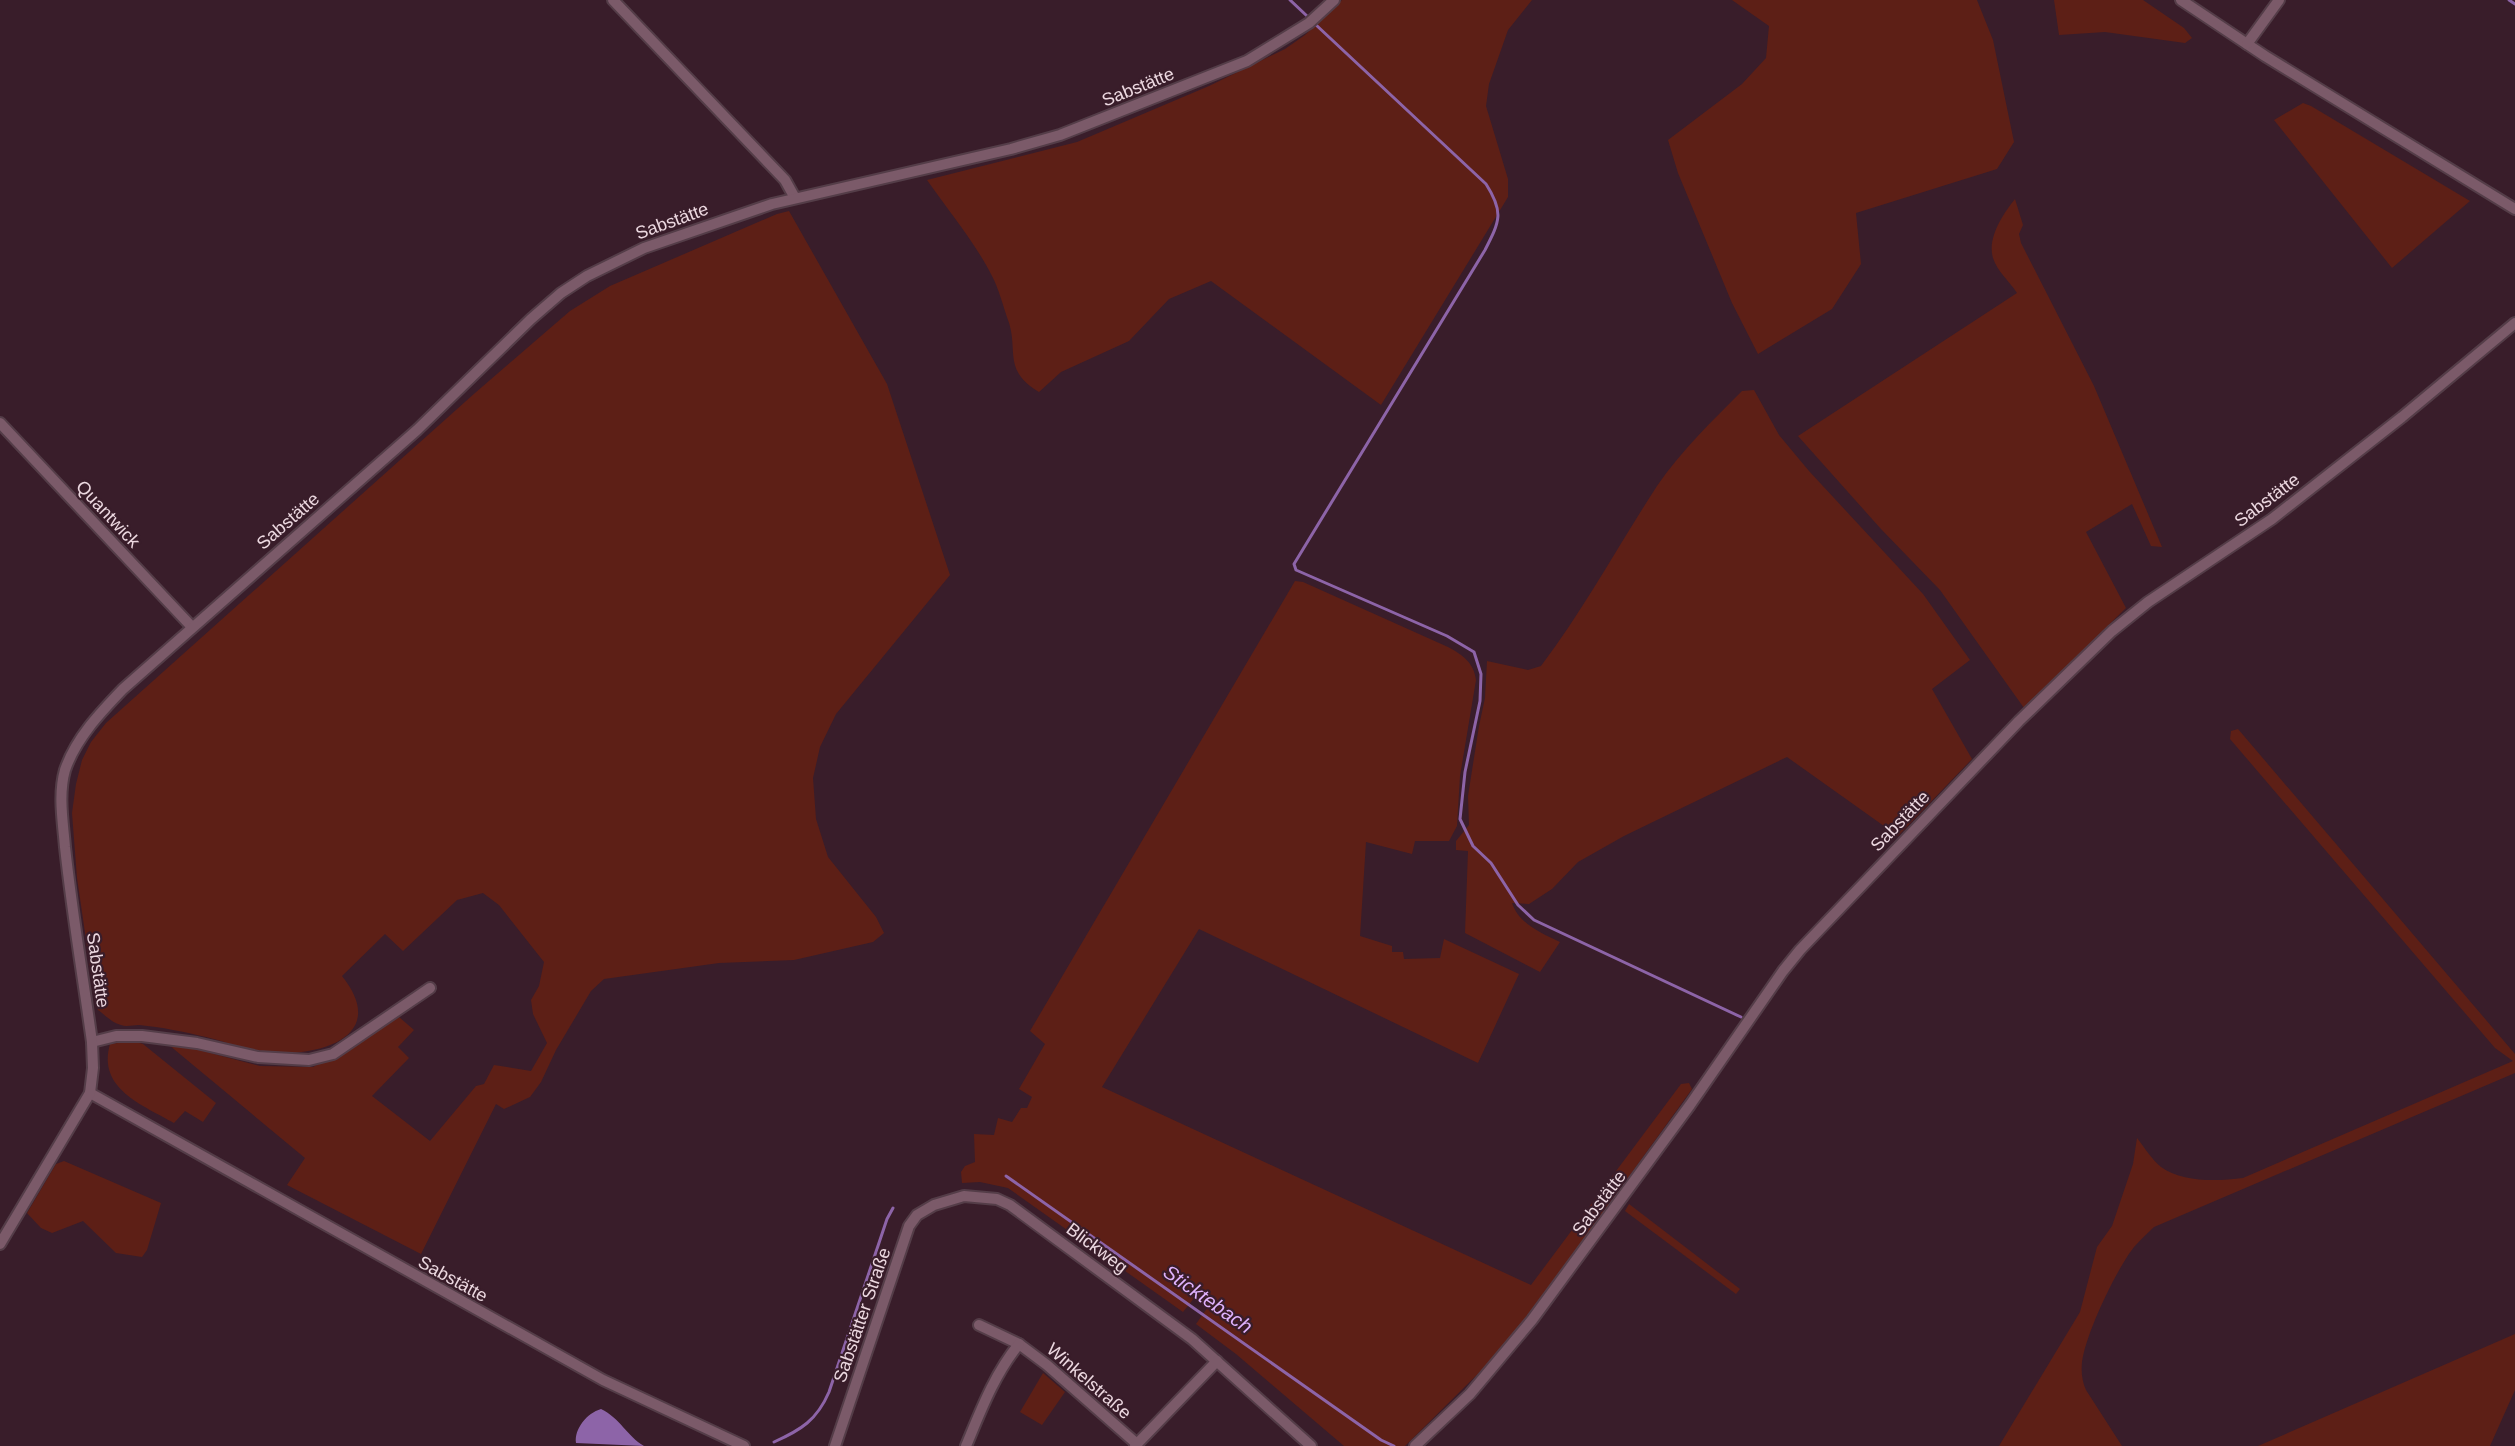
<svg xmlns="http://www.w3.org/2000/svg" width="2515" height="1446" font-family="Helvetica,sans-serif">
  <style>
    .green { fill: #5d1f16 }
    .water { fill: #8d64a8 }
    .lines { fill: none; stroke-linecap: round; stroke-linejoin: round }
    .stream { stroke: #8d64a8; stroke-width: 3 }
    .minor-casing { stroke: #543d48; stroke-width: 14 }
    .minor { stroke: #7b5a69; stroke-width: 10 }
    .labels { text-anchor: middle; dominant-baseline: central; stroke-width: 4.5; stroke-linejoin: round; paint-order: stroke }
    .street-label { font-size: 18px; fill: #ecd8e0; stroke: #391d2a }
    .water-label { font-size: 20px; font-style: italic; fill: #dfb2fd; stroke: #391d2a }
  </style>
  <rect width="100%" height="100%" fill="#391d2a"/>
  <g class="green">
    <path d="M1342 0H1532L1508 30 1489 84 1486 106 1508 179V197L1381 405 1211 281 1169 299 1129 341 1061 372 1039 392C1002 370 1019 350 1008 320 1003 306 999 289 992 276 976 244 948 210 927 180L1077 142 1209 86 1285 49 1305 35Z"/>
    <path d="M1732 0H1977L1993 40 2014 142 1997 169 1856 213 1861 264 1832 309 1758 354 1732 303 1678 173 1668 140 1742 84 1766 58 1769 26Z"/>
    <path d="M2054 0H2143L2184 28 2192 38 2185 43 2105 32 2059 35Z"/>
    <path d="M2303 103 2311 106 2470 201 2392 268 2274 120Z"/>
    <path d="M2015 199 2023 225 2019 234 2021 243 2094 386 2162 547 2151 546 2132 504 2086 532 2126 608 2024 708 1940 590 1881 529 1798 436 2017 293C2010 282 1997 271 1993 258 1987 238 2003 214 2015 199Z"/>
    <path d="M789 211 887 384 950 575 836 714 820 747 813 778 816 819 828 857 876 917 884 933 873 942 794 960 719 963 604 979 591 991 556 1050 541 1082 530 1097 504 1109 496 1104 421 1254 287 1185 305 1158 169 1045 191 1048 260 1066 313 1067 348 1050 399 1017 414 1030 398 1047 409 1058 372 1096 430 1141 476 1086 484 1084 494 1065 531 1071 547 1043 533 1014 531 1000 539 986 544 962 499 905 483 893 457 900 403 951 385 934 342 976C382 1026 341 1050 291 1053 261 1055 234 1044 206 1037 185 1032 161 1027 139 1025 133 1025 126 1027 121 1025 112 1023 105 1015 98 1010L95 1001 77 878 72 813 76 784 82 760 91 742 106 723 475 393 570 311 610 286 777 214Z"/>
    <path d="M1754 390 1779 435 1809 471 1923 594 1970 660 1932 689 1972 759 1898 836 1787 757 1624 836 1578 862 1552 889 1529 904 1512 903C1519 924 1541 933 1560 942L1540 972 1465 933 1468 851 1456 850V841L1469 825 1468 796 1479 726 1485 698 1487 661 1528 670 1541 666C1584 609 1618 546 1657 486 1681 451 1713 420 1742 391Z"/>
    <path d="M1295 581 1303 582 1448 647C1463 655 1474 663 1476 680L1460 776 1457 826 1449 841H1415L1412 854 1366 842 1360 936 1392 946V952H1403L1404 959 1440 958 1444 939 1519 974 1478 1063 1199 929 1102 1087 1531 1285 1681 1084 1689 1083 1692 1089 1552 1283 1496 1356 1405 1446H1344L1236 1354 1196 1324 1208 1307 1195 1297 1183 1312 1008 1188 980 1182 962 1183 961 1172 965 1166 975 1162 974 1134 994 1135 998 1118 1012 1122 1021 1108H1027L1032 1097 1019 1089 1045 1044 1030 1031Z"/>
    <path d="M2238 729 2515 1054V1073L2154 1227C2147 1234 2140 1240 2134 1247 2116 1270 2086 1333 2082 1362 2081 1372 2082 1381 2086 1390L2122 1446H1999L2080 1312 2097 1247 2112 1226 2133 1164 2137 1138C2144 1147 2152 1160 2161 1167 2183 1183 2218 1181 2243 1178L2513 1061 2495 1048 2230 739 2231 731Z"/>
    <path d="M133 1041 143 1044 216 1103 203 1122 185 1111 174 1123C143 1105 97 1089 110 1044Z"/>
    <path d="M64 1161 161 1203 147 1250 142 1257 116 1253 83 1221 52 1233 41 1228 27 1213 56 1164Z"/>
    <path d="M1629 1204 1740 1289 1736 1294 1625 1211Z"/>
    <path d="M2515 1334V1390L2490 1446H2258Z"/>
    <path d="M1043 1373 1065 1392 1042 1425 1020 1412Z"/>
  </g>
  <path class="water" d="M601 1409C620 1418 627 1436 644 1446L576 1443C574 1429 587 1413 601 1409Z"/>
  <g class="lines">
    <g class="stream">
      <path d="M1290 0 1307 16"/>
      <path d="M2509 0 2515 4"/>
      <path d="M1315 24 1486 184C1504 212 1500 221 1485 250L1294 564 1296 570 1447 636 1474 652 1481 674 1480 701 1465 772 1460 819 1473 846 1491 863 1518 905 1534 920 1741 1017"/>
      <path d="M1006 1176 1381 1440 1394 1446"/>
      <path d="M774 1442C801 1430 817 1420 829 1392L887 1219 893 1208"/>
    </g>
    <g class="minor-casing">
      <g id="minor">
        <path d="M613 0 785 180 795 198"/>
        <path d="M2181 0 2265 56 2515 209"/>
        <path d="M2247 44 2279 0"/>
        <path d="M0 423 192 627"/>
        <path d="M92 1042 116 1036H142L197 1043 258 1057 309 1060 333 1054 430 988"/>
        <path d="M90 1093 603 1380 744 1446"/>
        <path d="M0 1244 90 1093 93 1068 92 1042C83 977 72 912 65 847 63 822 58 795 65 770 76 738 100 713 123 689L417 430 531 319 561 293 587 276 644 248 772 204 1011 149 1060 135 1247 61 1309 23 1334 0"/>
        <path d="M979 1325 1019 1344 1047 1365 1137 1444"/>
        <path d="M835 1446 909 1226 917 1215 934 1205 964 1196 997 1199 1010 1205 1192 1339 1311 1446"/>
        <path d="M966 1446C981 1410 994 1375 1019 1344"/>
        <path d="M1135 1446 1217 1361"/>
        <path d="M1415 1446 1470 1394 1532 1320 1690 1105 1783 971 1800 950 2019 721 2112 631 2148 602 2272 519 2402 417 2515 323"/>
      </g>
    </g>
    <use href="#minor" class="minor"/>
  </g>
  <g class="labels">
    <g class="street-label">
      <text transform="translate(1138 87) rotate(-22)">Sabstätte</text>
      <text transform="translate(672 221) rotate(-20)">Sabstätte</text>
      <text transform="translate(2267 500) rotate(-37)">Sabstätte</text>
      <text transform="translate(108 514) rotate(47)">Quantwick</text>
      <text transform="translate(288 521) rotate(-41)">Sabstätte</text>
      <text transform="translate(1900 821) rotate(-46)">Sabstätte</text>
      <text transform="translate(98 970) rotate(82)">Sabstätte</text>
      <text transform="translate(1599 1203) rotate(-53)">Sabstätte</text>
      <text transform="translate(1097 1248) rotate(37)">Blickweg</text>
      <text transform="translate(453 1279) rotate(29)">Sabstätte</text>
      <text transform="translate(862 1315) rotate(-71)">Sabstätter Straße</text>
      <text transform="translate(1089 1381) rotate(41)">Winkelstraße</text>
    </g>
    <g class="water-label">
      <text transform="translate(1208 1299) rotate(35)">Sticktebach</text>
    </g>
  </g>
</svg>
